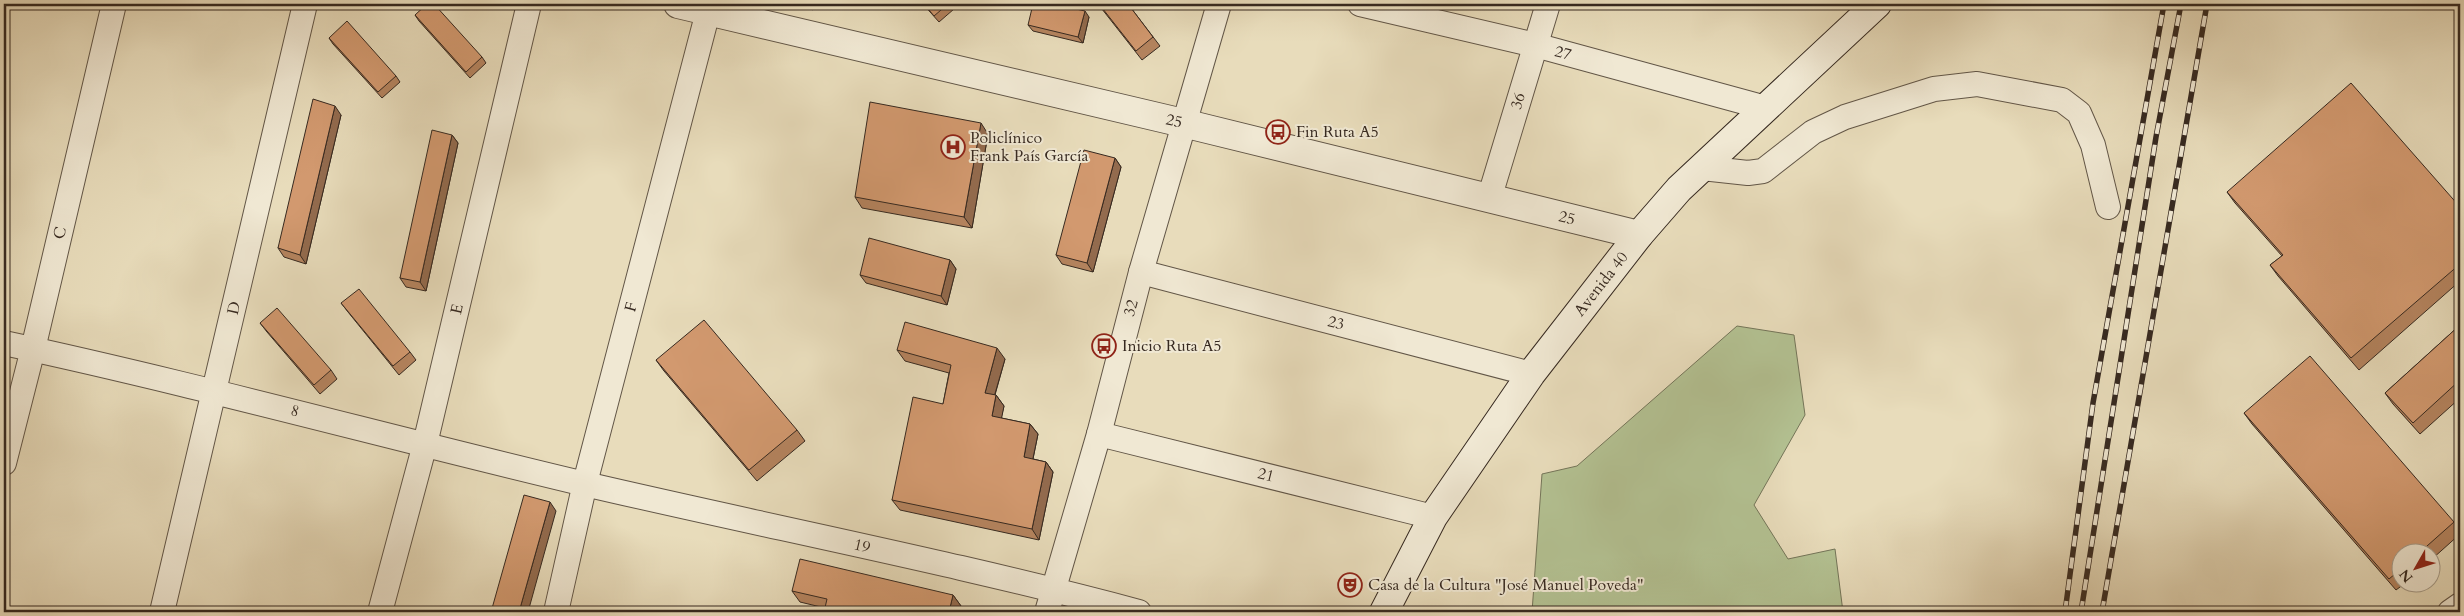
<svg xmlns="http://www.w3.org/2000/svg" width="2464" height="616" font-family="Cardo,serif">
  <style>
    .green { fill: #b3c192; stroke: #747559 }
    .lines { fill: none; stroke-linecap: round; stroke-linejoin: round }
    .minor-casing { stroke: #625647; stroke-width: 26 }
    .tertiary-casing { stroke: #625647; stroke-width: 30 }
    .secondary-casing { stroke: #362920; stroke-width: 30 }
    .minor { stroke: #f0e8d3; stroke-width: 24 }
    .tertiary { stroke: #f0e8d3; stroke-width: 28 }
    .secondary { stroke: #f0e8d3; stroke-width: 28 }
    .rail-casing { stroke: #362920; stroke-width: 5.5 }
    .rail { stroke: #f0e8d3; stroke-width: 4; stroke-dasharray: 11; stroke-linecap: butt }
    .wall { fill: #b5845f; stroke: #362920 }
    .shaded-wall { fill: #936b4e; stroke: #362920 }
    .building { fill: #d2996f; stroke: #362920 }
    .labels { text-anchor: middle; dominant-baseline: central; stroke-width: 4; stroke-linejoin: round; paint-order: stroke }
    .street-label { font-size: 16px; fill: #362920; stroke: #f0e8d3 }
    .poi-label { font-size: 16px; fill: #362920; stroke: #f0e8d3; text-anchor: start }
  </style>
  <rect width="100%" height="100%" fill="#e8dcbb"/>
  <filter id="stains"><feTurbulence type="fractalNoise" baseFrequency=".004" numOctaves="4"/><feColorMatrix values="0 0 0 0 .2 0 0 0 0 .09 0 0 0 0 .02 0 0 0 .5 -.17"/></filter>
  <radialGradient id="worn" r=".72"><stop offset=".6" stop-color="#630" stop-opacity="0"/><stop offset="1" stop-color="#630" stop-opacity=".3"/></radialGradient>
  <path class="green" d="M1737 326 1794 335 1805 415 1754 505 1788 559 1835 549 1843 612H1532L1542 474 1577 466Z"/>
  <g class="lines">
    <g class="minor-casing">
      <g id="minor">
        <path d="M1360 4 1535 45 1766 108"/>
        <path d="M1702 168 1748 173 1763 171 1813 132 1845 117 1934 89 1977 84 2062 100 2079 113 2093 145 2108 207"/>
        <path d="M1489 199 1548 4"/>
        <path d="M1141 272 1531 374"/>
        <path d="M4 343C199 385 391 438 585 484 769 527 956 563 1139 612"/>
        <path d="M1099 434 1433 517"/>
        <path d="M4 463 33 349 114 4"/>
        <path d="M162 612 305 4"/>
        <path d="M380 612 425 444 529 4"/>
        <path d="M556 612 585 483 710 4"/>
        <path d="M1047 612 1099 434 1141 272 1219 4"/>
        <path d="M2450 612 2460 605"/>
      </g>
    </g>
    <g class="tertiary-casing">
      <path id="tertiary" d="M678 4 1183 123 1639 235"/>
    </g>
    <g class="secondary-casing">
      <path id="secondary" d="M1384 612 1433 517 1531 374 1639 235 1679 189 1877 4"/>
    </g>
    <use href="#minor" class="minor"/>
    <use href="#tertiary" class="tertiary"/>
    <use href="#secondary" class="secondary"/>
    <g class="rail-casing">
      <g id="rail">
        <path d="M2065 612 2093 403 2164 4"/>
        <path d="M2081 612 2156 137 2181 4"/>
        <path d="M2102 612 2207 4"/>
      </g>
    </g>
    <use href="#rail" class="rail"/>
  </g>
  <g class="wall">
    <path d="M806 4H820L812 10Z"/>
    <path d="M923 4H950L954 9 939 22Z"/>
    <path d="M1098 4H1128L1160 46 1142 60Z"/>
    <path d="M415 15 482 57 486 63 470 78 419 21Z"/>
    <path d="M1089 17 1083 43 1033 31 1028 25Z"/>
    <path d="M329 38 396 76 400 82 382 98 333 44Z"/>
    <path d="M341 115 306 264 284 257 278 248Z"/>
    <path d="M988 134 972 228 862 208 855 197Z"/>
    <path d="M452 135 458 143 426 291 406 287 400 278Z"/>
    <path d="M1115 158 1121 167 1093 272 1062 264 1056 255Z"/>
    <path d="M2227 192 2460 207V281L2359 370 2278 276 2270 265 2282 256 2235 203Z"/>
    <path d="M950 260 956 269 947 305 866 283 860 275Z"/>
    <path d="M341 303 410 352 416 360 399 375 348 312Z"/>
    <path d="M260 323 331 370 337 379 320 394 267 332Z"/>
    <path d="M2460 325V398L2420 434 2393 404 2385 393Z"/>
    <path d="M897 350 1005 359 995 395H996L1004 406 1001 418 1030 424 1038 434 1033 459 1046 462 1053 472 1039 540 900 510 892 500 943 404 949 373 905 361Z"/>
    <path d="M656 360 797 430 805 441 757 481 664 371Z"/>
    <path d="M2244 413 2454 522 2460 531V534L2432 559V554H2402V584H2404L2396 590 2252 424Z"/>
    <path d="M792 591 953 595 961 606 960 612H824L825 608 800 602Z"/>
  </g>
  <g class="shaded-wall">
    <path d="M1085 11 1089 17 1083 43 1078 37Z"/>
    <path d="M335 106 341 115 306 264 300 255Z"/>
    <path d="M981 123 988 134 972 228 964 217Z"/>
    <path d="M452 135 458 143 426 291 420 282Z"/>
    <path d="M1115 158 1121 167 1093 272 1087 263Z"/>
    <path d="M950 260 956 269 947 305 941 296Z"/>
    <path d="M997 348 1005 359 992 404 985 393Z"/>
    <path d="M996 395 1004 406 1000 426 992 416Z"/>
    <path d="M1030 424 1038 434 1031 468 1024 457Z"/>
    <path d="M1046 462 1053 472 1039 540 1032 529Z"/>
    <path d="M550 502 556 511 528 612H519Z"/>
    <path d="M953 595 961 606 960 612H949Z"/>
    <path d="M859 607 863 612H858Z"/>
  </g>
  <g class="building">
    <path d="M427 4H434L482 57 466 72 415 15Z"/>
    <path d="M924 4H948L934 16Z"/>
    <path d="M1033 4H1054L1085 11 1078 37 1028 25Z"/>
    <path d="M1099 4H1128L1153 37 1136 51Z"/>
    <path d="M347 21 396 76 378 92 329 38Z"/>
    <path d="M2351 83 2460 207V264L2351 358 2270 265 2283 255 2227 192Z"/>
    <path d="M313 99 335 106 300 255 278 248Z"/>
    <path d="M870 102 981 123 964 217 855 197Z"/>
    <path d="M432 130 452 135 420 282 400 278Z"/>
    <path d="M1084 150 1115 158 1087 263 1056 255Z"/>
    <path d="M869 238 950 260 941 296 860 275Z"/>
    <path d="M359 289 410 352 393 366 341 303Z"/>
    <path d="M277 308 331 370 314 385 260 323Z"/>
    <path d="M704 320 797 430 749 470 656 360Z"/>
    <path d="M905 322 997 348 985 393 996 395 992 416 1030 424 1024 457 1046 462 1032 529 892 500 913 397 943 404 951 365 897 350Z"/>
    <path d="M2460 325V380L2413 423 2385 393Z"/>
    <path d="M2310 356 2454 522 2418 554H2402V568L2389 579 2244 413Z"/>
    <path d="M524 495 550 502 519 612H491Z"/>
    <path d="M800 559 953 595 949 612H882L859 607 858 612H824L827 599 792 591Z"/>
  </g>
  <defs>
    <g id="bus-ring" transform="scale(1.25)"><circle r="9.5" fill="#f0e8d3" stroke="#8f2418" stroke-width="1.5"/><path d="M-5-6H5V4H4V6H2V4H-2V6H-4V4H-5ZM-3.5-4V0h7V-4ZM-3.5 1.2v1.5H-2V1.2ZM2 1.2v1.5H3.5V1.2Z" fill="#8f2418"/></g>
    <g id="hospital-ring" transform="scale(1.25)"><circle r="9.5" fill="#f0e8d3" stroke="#8f2418" stroke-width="1.5"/><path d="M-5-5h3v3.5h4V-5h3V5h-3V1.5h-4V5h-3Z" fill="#8f2418"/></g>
    <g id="theatre-ring" transform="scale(1.25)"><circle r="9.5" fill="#f0e8d3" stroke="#8f2418" stroke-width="1.5"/><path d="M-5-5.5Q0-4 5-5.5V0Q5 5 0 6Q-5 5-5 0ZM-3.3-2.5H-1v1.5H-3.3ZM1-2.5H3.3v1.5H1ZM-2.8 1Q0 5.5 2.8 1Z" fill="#8f2418"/></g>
  </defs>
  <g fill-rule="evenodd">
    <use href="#bus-ring" x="1278" y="132"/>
    <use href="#hospital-ring" x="953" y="147"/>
    <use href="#bus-ring" x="1104" y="346"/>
    <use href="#theatre-ring" x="1350" y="585"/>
  </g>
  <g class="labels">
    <g class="street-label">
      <text transform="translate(1563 53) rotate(15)">27</text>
      <text transform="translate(1518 101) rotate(-73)">36</text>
      <text transform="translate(1174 121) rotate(13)">25</text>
      <text transform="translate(1567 218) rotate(14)">25</text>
      <text transform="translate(60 233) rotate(-77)">C</text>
      <text transform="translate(1601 284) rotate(-52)">Avenida 40</text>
      <text transform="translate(631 307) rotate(-75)">F</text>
      <text transform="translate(234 308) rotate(-77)">D</text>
      <text transform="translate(1131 308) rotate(-74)">32</text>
      <text transform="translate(457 309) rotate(-77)">E</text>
      <text transform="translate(1336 323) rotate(15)">23</text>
      <text transform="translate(295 411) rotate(14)">8</text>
      <text transform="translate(1266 475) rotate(14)">21</text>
      <text transform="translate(862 546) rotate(13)">19</text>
    </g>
    <g class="poi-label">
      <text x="1296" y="132">Fin Ruta A5</text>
      <text x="970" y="138">Policlínico<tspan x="970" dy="18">Frank País García</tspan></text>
      <text x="1122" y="346">Inicio Ruta A5</text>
      <text x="1368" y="585">Casa de la Cultura "José Manuel Poveda"</text>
    </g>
  </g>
  <rect width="2464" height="616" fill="none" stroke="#e8dcbb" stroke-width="20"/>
  <rect x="5" y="5" width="2454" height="606" fill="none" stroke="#362920" stroke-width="2.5"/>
  <rect x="10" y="10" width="2444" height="596" fill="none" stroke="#362920"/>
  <g transform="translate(2416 568) rotate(231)"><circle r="24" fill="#f0e8d3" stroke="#a69c8b"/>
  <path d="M0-4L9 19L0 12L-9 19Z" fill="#8f2418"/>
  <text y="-8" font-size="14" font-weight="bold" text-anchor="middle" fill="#362920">N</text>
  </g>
  <rect width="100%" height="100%" filter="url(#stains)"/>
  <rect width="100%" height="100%" fill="url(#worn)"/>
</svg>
